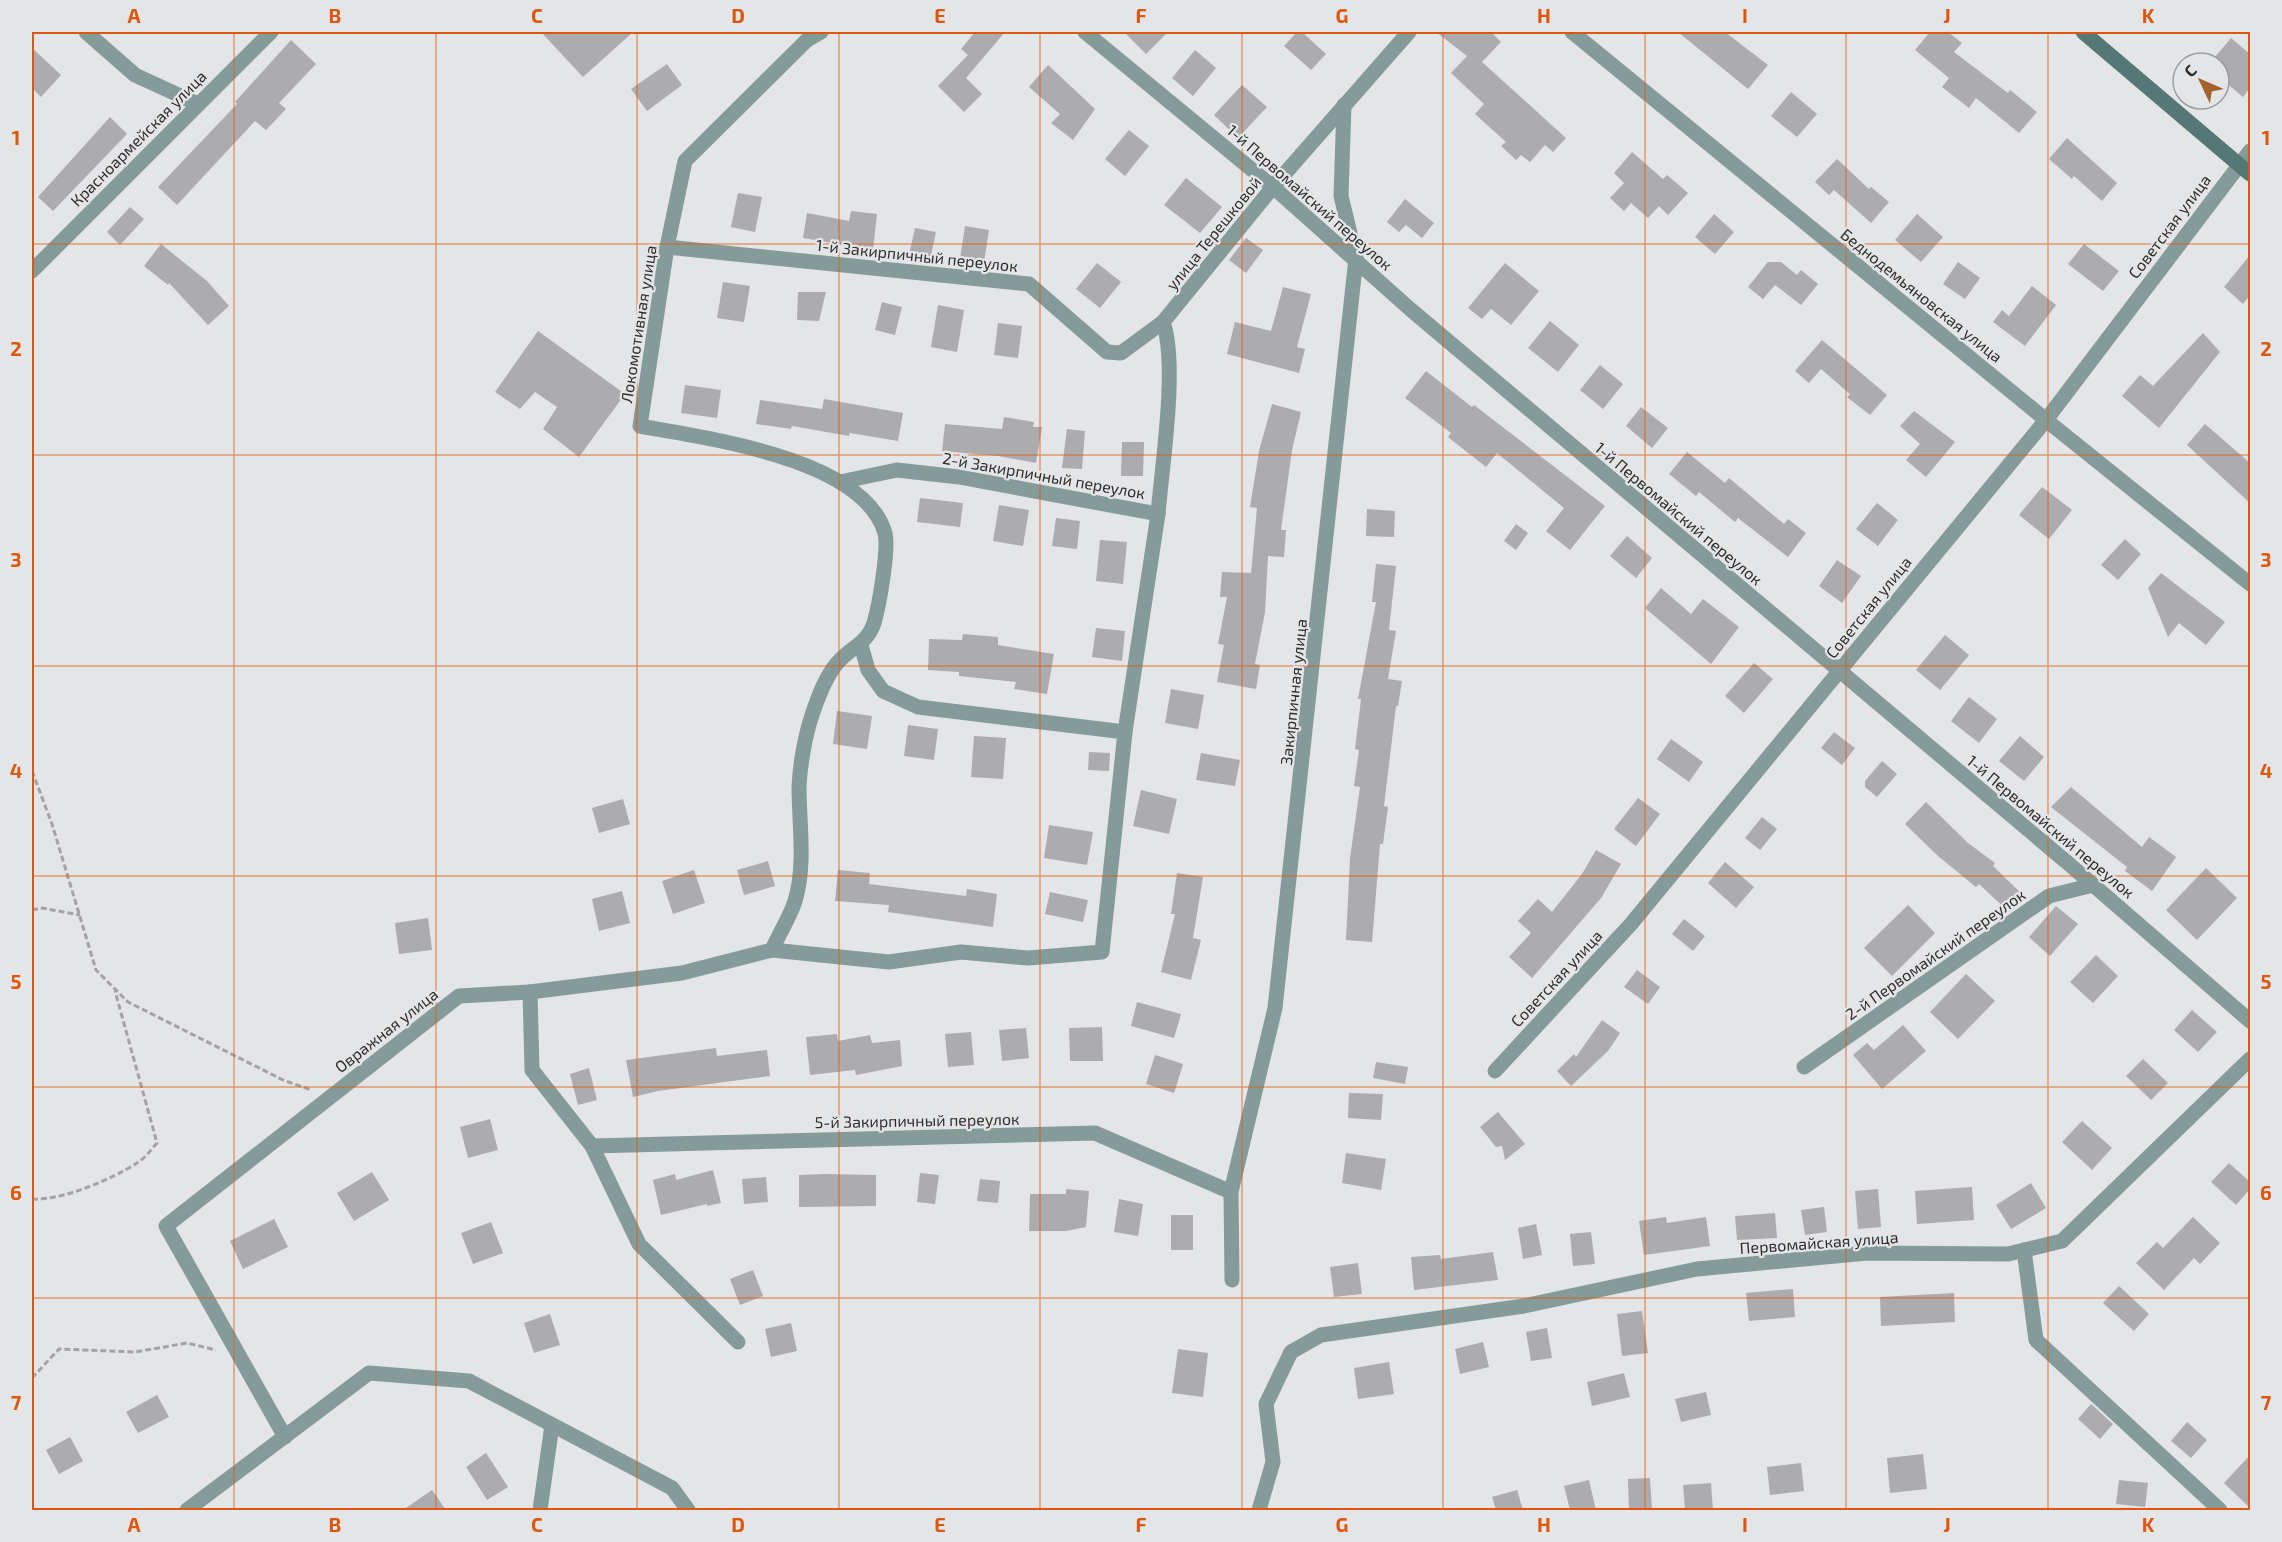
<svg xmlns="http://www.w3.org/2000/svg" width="2282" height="1542" font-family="'Exo 2',sans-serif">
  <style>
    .building { fill: #acacae }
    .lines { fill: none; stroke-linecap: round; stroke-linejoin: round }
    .path { stroke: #a3a3a5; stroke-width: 3; stroke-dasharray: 6 3; stroke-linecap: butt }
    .street { stroke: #849b99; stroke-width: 15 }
    .secondary { stroke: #557775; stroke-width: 15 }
    .grid { fill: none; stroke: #df570e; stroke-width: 1.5; stroke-opacity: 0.55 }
    .labels { text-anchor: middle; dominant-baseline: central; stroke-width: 4.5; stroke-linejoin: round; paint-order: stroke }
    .street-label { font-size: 16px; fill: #2e2e2f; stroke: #e4e5e7 }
    .neatline { fill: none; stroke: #df570e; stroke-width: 2 }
    .grid-label { font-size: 20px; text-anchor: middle; font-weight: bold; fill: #df570e }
  </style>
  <rect width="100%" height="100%" fill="#e4e5e7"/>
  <g class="building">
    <path d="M541 32H633L583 77Z"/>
    <path d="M975 32H1005L966 78 982 94 964 112 938 86 968 55 961 49Z"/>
    <path d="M1124 32H1168L1146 54Z"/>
    <path d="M1297 32H1302L1326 54 1311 70 1284 46Z"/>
    <path d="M1436 32H1491L1501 42 1482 62 1566 138 1553 152 1545 145 1530 162 1521 155 1516 160 1501 146 1506 142 1475 114 1484 104 1451 73 1467 56Z"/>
    <path d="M1678 32H1725L1768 65 1748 89Z"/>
    <path d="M1930 32H1948L1962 43 1954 52 2008 93 2010 90 2037 112 2019 133 1976 98 1969 108 1942 87 1949 78 1915 50Z"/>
    <path d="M2231 38 2250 54V88L2243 97 2219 77V63H2210Z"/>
    <path d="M291 40 316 64 279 103 286 109 266 130 255 121 177 205 158 187 237 104 235 102Z"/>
    <path d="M32 48 61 75 41 97 32 88Z"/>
    <path d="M1195 50 1216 68 1193 96 1172 78Z"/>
    <path d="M667 64 682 85 647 111 631 89Z"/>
    <path d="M1048 65 1095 109 1073 140 1051 123 1060 114 1029 87Z"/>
    <path d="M1242 85 1267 107 1238 138 1214 115Z"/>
    <path d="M1791 92 1817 114 1797 137 1771 116Z"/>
    <path d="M110 117 127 134 53 211 38 197Z"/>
    <path d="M1129 130 1149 146 1125 176 1105 159Z"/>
    <path d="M2067 138 2117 183 2102 201 2074 176 2072 179 2049 159Z"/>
    <path d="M1632 152 1663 179 1667 175 1688 193 1668 215 1659 206 1648 218 1631 203 1624 211 1610 198 1624 183 1614 173Z"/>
    <path d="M1837 159 1869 189 1871 187 1889 202 1871 223 1834 190 1829 195 1815 182Z"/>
    <path d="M1186 178 1222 207 1200 233 1164 205Z"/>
    <path d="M738 193 762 197 755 232 731 227Z"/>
    <path d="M1405 199 1434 223 1422 238 1406 225 1399 232 1387 222Z"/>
    <path d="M130 207 144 219 120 245 107 232Z"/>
    <path d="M851 211 877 214 873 250 803 238 807 213 849 221Z"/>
    <path d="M1714 214 1734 232 1715 254 1695 237Z"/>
    <path d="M1917 214 1943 237 1921 262 1895 240Z"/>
    <path d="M965 226 989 230 984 262 960 259Z"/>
    <path d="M915 228 936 232 930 260 909 255Z"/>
    <path d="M1246 238 1263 250 1246 273 1229 260Z"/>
    <path d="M161 244 207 281 229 306 208 325 169 283 168 285 144 266Z"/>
    <path d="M2084 244 2119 271 2103 291 2068 264Z"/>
    <path d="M2250 255V295L2243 304 2224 287Z"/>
    <path d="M1768 262H1781L1797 275 1801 270 1818 284 1801 305 1775 285 1763 299 1748 287Z"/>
    <path d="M1958 262 1980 278 1965 299 1943 284Z"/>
    <path d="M1097 263 1121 282 1100 308 1076 289Z"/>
    <path d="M1505 263 1539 291 1511 325 1491 309 1482 319 1468 308Z"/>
    <path d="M723 282 750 286 744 322 717 318Z"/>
    <path d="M2032 286 2056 305 2025 346 1993 322 2002 310 2009 316Z"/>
    <path d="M1283 287 1311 294 1297 347 1305 349 1299 373 1227 354 1235 322 1271 331Z"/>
    <path d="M798 292H826L819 321 797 320Z"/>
    <path d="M882 302 902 307 895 335 875 330Z"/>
    <path d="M938 305 964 310 957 352 931 347Z"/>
    <path d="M1550 321 1579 345 1558 372 1528 348Z"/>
    <path d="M998 323 1022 326 1018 358 994 355Z"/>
    <path d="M538 331 625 394 579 457 543 429 557 407 535 392 520 409 495 392Z"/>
    <path d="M2203 333 2220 352 2159 428 2122 396 2140 375 2153 386Z"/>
    <path d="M1822 340 1887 395 1870 415 1847 397 1850 394 1821 369 1809 383 1795 371Z"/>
    <path d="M1600 365 1623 384 1603 409 1580 390Z"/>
    <path d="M1426 371 1472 407 1474 405 1605 506 1570 550 1546 531 1564 508 1497 453 1486 467 1448 437 1451 433 1405 398Z"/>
    <path d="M685 385 721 390 717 418 681 413Z"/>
    <path d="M824 399 903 413 898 441 850 433 849 436 792 426 791 429 756 424 760 400 822 409Z"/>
    <path d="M1272 404 1301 412 1292 450 1281 530H1286L1284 557 1268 556 1265 612 1255 664 1260 665 1256 689 1217 682 1224 645 1218 644 1227 597H1220L1222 572 1251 573 1257 508 1250 507 1259 451Z"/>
    <path d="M1641 407 1668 428 1652 448 1626 426Z"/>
    <path d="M1914 411 1955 442 1926 477 1906 460 1920 444 1900 426Z"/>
    <path d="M1004 417 1034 422 1033 427H1042L1036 463 998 456 942 451 945 424 1002 429Z"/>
    <path d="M2205 424 2250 463V503L2187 445Z"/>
    <path d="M1067 429 1085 431 1082 469 1062 468Z"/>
    <path d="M1122 442H1144L1143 476H1121Z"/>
    <path d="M1687 452 1725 483 1729 478 1784 524 1788 519 1806 533 1788 557 1738 518 1735 522 1699 492 1696 496 1669 474Z"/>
    <path d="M2042 487 2072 510 2049 539 2019 515Z"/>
    <path d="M920 498 963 503 960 527 917 522Z"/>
    <path d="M1877 503 1898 520 1878 546 1856 529Z"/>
    <path d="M999 505 1029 510 1023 546 993 541Z"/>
    <path d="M1367 509 1395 511 1394 537 1366 536Z"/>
    <path d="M1056 518 1080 521 1077 549 1052 546Z"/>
    <path d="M1516 524 1528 533 1516 550 1504 541Z"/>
    <path d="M1627 536 1652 558 1636 578 1610 556Z"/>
    <path d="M2125 539 2141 554 2118 580 2101 565Z"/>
    <path d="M1100 540 1127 542 1123 584 1096 581Z"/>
    <path d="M1837 560 1861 576 1842 603 1819 586Z"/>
    <path d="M1376 564 1396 566 1389 630 1396 631 1388 679 1402 681 1398 706H1396L1384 806 1388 807 1383 844H1380L1372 942 1346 940 1350 858 1360 787 1354 786 1359 750 1355 749 1361 699H1358L1376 602H1372Z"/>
    <path d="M2161 573 2225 622 2206 645 2179 623 2168 637 2148 588Z"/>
    <path d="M1661 588 1691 614 1703 599 1739 627 1711 664 1645 608Z"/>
    <path d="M1096 628 1125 631 1122 661 1092 657Z"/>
    <path d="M963 634 998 637V645L1054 654 1047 694 1014 689 1016 682 959 676V672L928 670 929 639 962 640Z"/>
    <path d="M1945 635 1969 655 1940 690 1916 670Z"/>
    <path d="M1754 663 1773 679 1744 713 1725 696Z"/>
    <path d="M1171 689 1204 695 1198 729 1165 723Z"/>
    <path d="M1969 697 1997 719 1979 743 1951 721Z"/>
    <path d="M837 711 872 716 867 749 833 744Z"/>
    <path d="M908 725 938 729 934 760 904 756Z"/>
    <path d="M1834 732 1855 748 1842 765 1821 748Z"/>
    <path d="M974 736 1006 738 1003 779 971 777Z"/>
    <path d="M2020 736 2044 757 2024 781 1999 761Z"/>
    <path d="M1671 739 1703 762 1689 782 1657 759Z"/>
    <path d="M1089 752 1110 753 1109 771 1088 770Z"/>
    <path d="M1201 753 1240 760 1235 786 1196 780Z"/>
    <path d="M1882 761 1897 774 1877 797 1865 787V781Z"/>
    <path d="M2071 787 2142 847 2149 837 2176 857 2152 891 2125 871 2127 867 2051 807Z"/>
    <path d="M1141 790 1177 799 1169 834 1133 826Z"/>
    <path d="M1638 798 1660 814 1636 846 1614 829Z"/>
    <path d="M623 799 630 824 599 833 592 808Z"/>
    <path d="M1926 802 1968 843 1995 863 1993 866 2025 897 2014 909 2009 912 1979 884 1976 887 1938 856 1905 824Z"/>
    <path d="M1762 817 1777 829 1760 850 1745 838Z"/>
    <path d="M1049 825 1093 832 1087 865 1044 858Z"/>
    <path d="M1596 850 1621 864 1601 898 1532 978 1509 957 1531 933 1518 921 1538 899 1552 912 1582 874Z"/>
    <path d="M768 861 775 886 744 895 737 870Z"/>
    <path d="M1725 862 1754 887 1736 908 1708 883Z"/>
    <path d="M2206 868 2237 898 2197 940 2166 910Z"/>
    <path d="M694 870 705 903 673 914 662 881Z"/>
    <path d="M838 870 870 873 869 884 966 896 967 889 997 894 993 927 888 912 889 905 835 901Z"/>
    <path d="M1177 873 1203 877 1193 938 1201 940 1191 980 1161 972 1175 914H1171Z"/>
    <path d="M622 891 630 923 599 931 592 899Z"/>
    <path d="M1050 892 1088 900 1083 922 1045 914Z"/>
    <path d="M1908 905 1935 933 1892 976 1864 948Z"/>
    <path d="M2056 906 2078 924 2050 956 2029 937Z"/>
    <path d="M428 918 432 950 399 954 395 923Z"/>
    <path d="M1684 919 1705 936 1693 951 1672 934Z"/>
    <path d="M2096 955 2118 976 2093 1003 2070 982Z"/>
    <path d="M1637 970 1660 987 1648 1004 1624 987Z"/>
    <path d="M1966 974 1995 1001 1958 1039 1930 1012Z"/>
    <path d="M1137 1002 1181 1014 1174 1038 1131 1026Z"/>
    <path d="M2192 1010 2217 1032 2198 1052 2174 1030Z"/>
    <path d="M1602 1020 1620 1033 1608 1051 1571 1086 1557 1071 1574 1054 1576 1057Z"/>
    <path d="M1903 1025 1926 1051 1882 1089 1853 1055 1867 1043 1874 1050Z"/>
    <path d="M1102 1027 1103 1061H1070L1069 1028Z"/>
    <path d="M1026 1028 1029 1058 1002 1061 999 1030Z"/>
    <path d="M971 1032 974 1065 948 1067 945 1034Z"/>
    <path d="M837 1034 838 1041 870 1035 872 1043 900 1040 902 1066 856 1075 855 1070 810 1075 806 1037Z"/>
    <path d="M716 1048 717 1056 767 1050 770 1076 658 1091 633 1097 626 1060Z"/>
    <path d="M1155 1055 1183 1064 1174 1093 1146 1084Z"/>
    <path d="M2143 1059 2168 1083 2151 1100 2126 1076Z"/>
    <path d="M1376 1062 1408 1067 1405 1084 1373 1078Z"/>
    <path d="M589 1068 597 1100 578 1105 570 1074Z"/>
    <path d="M1349 1093 1383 1094 1381 1120 1348 1118Z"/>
    <path d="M1498 1112 1525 1144 1505 1160 1502 1146 1496 1147 1480 1127Z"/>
    <path d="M490 1119 498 1150 468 1158 460 1127Z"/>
    <path d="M2082 1121 2112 1148 2092 1170 2062 1142Z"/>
    <path d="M1346 1153 1386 1159 1381 1190 1342 1183Z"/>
    <path d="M2229 1163 2250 1182V1189L2236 1205 2211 1182Z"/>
    <path d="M713 1170 721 1203 707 1206V1204L661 1215 653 1180 675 1174 676 1180Z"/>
    <path d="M372 1172 389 1200 354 1221 337 1193Z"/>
    <path d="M920 1173 939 1175 935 1204 917 1202Z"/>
    <path d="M825 1174 876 1175V1206L799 1207V1175Z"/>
    <path d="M766 1177 768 1202 744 1204 742 1179Z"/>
    <path d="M980 1179 1000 1181 998 1203 977 1201Z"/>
    <path d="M2031 1183 2046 1208 2011 1229 1996 1205Z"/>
    <path d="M1972 1187 1974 1220 1917 1224 1915 1191Z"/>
    <path d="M1066 1189 1089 1191 1086 1227 1066 1231H1029L1030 1194H1066Z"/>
    <path d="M1878 1189 1881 1227 1858 1229 1855 1191Z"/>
    <path d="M1119 1199 1143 1204 1138 1236 1114 1232Z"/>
    <path d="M1824 1207 1827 1232 1805 1235 1801 1210Z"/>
    <path d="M1775 1213 1777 1238 1737 1240 1735 1216Z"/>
    <rect x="1171" y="1215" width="22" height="35"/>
    <path d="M1666 1217 1667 1223 1706 1217 1710 1246 1644 1255 1639 1221Z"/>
    <path d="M2193 1217 2220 1243 2200 1264 2194 1258 2164 1290 2136 1263 2157 1242 2163 1248Z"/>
    <path d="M274 1219 288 1247 243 1269 230 1241Z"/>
    <path d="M491 1222 503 1253 473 1264 461 1233Z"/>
    <path d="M1536 1224 1542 1255 1523 1259 1518 1228Z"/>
    <path d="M1591 1232 1595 1264 1573 1266 1570 1234Z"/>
    <path d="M1493 1252 1498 1280 1414 1290 1411 1257 1440 1255 1441 1259Z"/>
    <path d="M1358 1263 1362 1294 1334 1297 1330 1267Z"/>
    <path d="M753 1270 763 1296 740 1305 730 1279Z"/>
    <path d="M2119 1286 2149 1314 2134 1331 2103 1303Z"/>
    <path d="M1793 1289 1795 1317 1749 1321 1746 1293Z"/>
    <path d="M1954 1293 1955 1322 1881 1326 1880 1297Z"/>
    <path d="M1642 1311 1648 1353 1622 1356 1617 1314Z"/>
    <path d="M550 1314 560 1345 534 1353 524 1323Z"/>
    <path d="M791 1323 797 1351 771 1357 765 1329Z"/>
    <path d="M1547 1328 1552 1358 1531 1361 1526 1332Z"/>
    <path d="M1483 1342 1489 1367 1460 1374 1455 1349Z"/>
    <path d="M1178 1349 1208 1353 1203 1397 1172 1393Z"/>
    <path d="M1389 1362 1394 1394 1358 1399 1354 1368Z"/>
    <path d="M1624 1373 1630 1397 1592 1406 1587 1382Z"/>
    <path d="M1706 1392 1711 1415 1681 1422 1675 1399Z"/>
    <path d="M157 1395 169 1417 138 1433 126 1412Z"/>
    <path d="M2091 1404 2113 1424 2100 1439 2078 1419Z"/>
    <path d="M2187 1422 2207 1440 2191 1458 2171 1441Z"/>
    <path d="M70 1437 83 1461 59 1474 46 1450Z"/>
    <path d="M486 1453 508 1487 487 1500 466 1467Z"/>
    <path d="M1923 1454 1927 1489 1890 1493 1887 1458Z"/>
    <path d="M2250 1455V1508L2224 1483Z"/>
    <path d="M1801 1463 1804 1491 1770 1495 1767 1467Z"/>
    <path d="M1650 1478 1652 1510H1629L1628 1479Z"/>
    <path d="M1589 1480 1596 1510H1570L1564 1486Z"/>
    <path d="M2119 1480 2148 1483 2145 1507 2116 1504Z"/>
    <path d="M1711 1483 1713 1510H1685L1683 1485Z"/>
    <path d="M432 1490 446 1510H403Z"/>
    <path d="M1517 1490 1523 1510H1496L1492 1497Z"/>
  </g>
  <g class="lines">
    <g class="path">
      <path d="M32 771 52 824 96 970 128 1002 283 1080 311 1090"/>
      <path d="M32 910 42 908 80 915"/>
      <path d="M32 1199C62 1201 112 1179 137 1163 145 1158 151 1150 157 1143L115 991"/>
      <path d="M32 1378 59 1349 135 1352 187 1343 216 1350"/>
    </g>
    <g class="street">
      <path d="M86 32 135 75 198 104"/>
      <path d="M1085 32 1273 187 1410 309 2069 864 2250 1021"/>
      <path d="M1572 32 2046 420 2250 584"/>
      <path d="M667 247 1029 284 1107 352 1121 353 1163 322 1273 187 1409 32"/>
      <path d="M32 271 271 32"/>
      <path d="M840 482 897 470 959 477 1158 514C1162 465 1178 365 1163 322"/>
      <path d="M861 645 868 670 883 691 918 707 1125 732"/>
      <path d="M772 950C779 934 790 917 795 901 806 864 799 825 799 787 800 765 805 736 812 715 818 697 827 672 841 659 853 647 868 642 874 623 879 606 889 550 885 533 863 458 705 438 640 426L667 247 685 161 807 40 821 32"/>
      <path d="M530 992 682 973 772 950 889 962 961 952 1028 958 1102 952 1125 732 1158 514"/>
      <path d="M1804 1067 2049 896 2093 885"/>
      <path d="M1495 1071 1631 924 2046 420 2250 151"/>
      <path d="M592 1146 1095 1133 1231 1192"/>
      <path d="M2024 1250 2036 1340 2220 1510"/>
      <path d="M1232 1280 1231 1192 1275 1008 1356 258 1341 196 1344 105"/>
      <path d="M285 1437 166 1226 459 996 530 992 532 1070 592 1146 639 1244 738 1342"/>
      <path d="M187 1510 369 1373 469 1381 672 1488 688 1510"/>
      <path d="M540 1510 552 1425"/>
      <path d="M1259 1510 1273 1462 1266 1404 1291 1352 1321 1335 1524 1306 1697 1269 1867 1253 2008 1254 2062 1241 2250 1059"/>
    </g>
    <path class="secondary" d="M2083 32 2250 174"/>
  </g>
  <path class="grid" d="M234 32V1510M436 32V1510M637 32V1510M839 32V1510M1040 32V1510M1242 32V1510M1443 32V1510M1645 32V1510M1846 32V1510M2048 32V1510M32 244H2250M32 455H2250M32 666H2250M32 876H2250M32 1087H2250M32 1298H2250"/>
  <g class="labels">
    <g class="street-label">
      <text transform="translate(138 138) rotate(-45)">Красноармейская улица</text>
      <text transform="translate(1310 197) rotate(41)">1-й Первомайский переулок</text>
      <text transform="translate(2169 226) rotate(-53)">Советская улица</text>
      <text transform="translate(1213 233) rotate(-51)">улица Терешковой</text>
      <text transform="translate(917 255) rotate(6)">1-й Закирпичный переулок</text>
      <text transform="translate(1922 295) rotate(39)">Беднодемьяновская улица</text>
      <text transform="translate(638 324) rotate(-81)">Локомотивная улица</text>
      <text transform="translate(1044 475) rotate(10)">2-й Закирпичный переулок</text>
      <text transform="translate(1679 513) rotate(40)">1-й Первомайский переулок</text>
      <text transform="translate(1868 607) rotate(-51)">Советская улица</text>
      <text transform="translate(1293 692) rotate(-84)">Закирпичная улица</text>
      <text transform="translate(2051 826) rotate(40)">1-й Первомайский переулок</text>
      <text transform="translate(1935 954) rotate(-35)">2-й Первомайский переулок</text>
      <text transform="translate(1556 978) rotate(-47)">Советская улица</text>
      <text transform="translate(386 1030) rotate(-38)">Овражная улица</text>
      <text transform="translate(917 1120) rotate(-1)">5-й Закирпичный переулок</text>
      <text transform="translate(1819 1242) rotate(-4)">Первомайская улица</text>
    </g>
  </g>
  <rect width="2282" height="1542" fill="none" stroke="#e4e5e7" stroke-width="66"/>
  <g transform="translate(2201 81) rotate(314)"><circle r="28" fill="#e4e5e7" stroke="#9b9c9d" stroke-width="1.5"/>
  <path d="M0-4.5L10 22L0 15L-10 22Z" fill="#a3612d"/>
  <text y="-9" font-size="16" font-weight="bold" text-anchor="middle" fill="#2e2e2f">С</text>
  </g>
  <rect x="33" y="33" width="2216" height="1476" class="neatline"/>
  <g class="grid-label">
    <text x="134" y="23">A</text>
    <text x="335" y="23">B</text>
    <text x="537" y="23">C</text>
    <text x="738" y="23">D</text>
    <text x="940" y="23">E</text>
    <text x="1141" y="23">F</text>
    <text x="1342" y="23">G</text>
    <text x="1544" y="23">H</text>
    <text x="1745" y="23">I</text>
    <text x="1947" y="23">J</text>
    <text x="2148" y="23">K</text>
    <text x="16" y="145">1</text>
    <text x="2266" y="145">1</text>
    <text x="16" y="356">2</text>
    <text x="2266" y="356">2</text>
    <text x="16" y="567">3</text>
    <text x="2266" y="567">3</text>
    <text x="16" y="778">4</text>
    <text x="2266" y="778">4</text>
    <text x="16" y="989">5</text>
    <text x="2266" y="989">5</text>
    <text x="16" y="1200">6</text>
    <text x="2266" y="1200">6</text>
    <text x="16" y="1410">7</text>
    <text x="2266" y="1410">7</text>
    <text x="134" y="1532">A</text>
    <text x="335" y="1532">B</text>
    <text x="537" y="1532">C</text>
    <text x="738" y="1532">D</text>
    <text x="940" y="1532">E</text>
    <text x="1141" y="1532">F</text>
    <text x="1342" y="1532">G</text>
    <text x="1544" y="1532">H</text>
    <text x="1745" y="1532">I</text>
    <text x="1947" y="1532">J</text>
    <text x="2148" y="1532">K</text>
  </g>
</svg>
